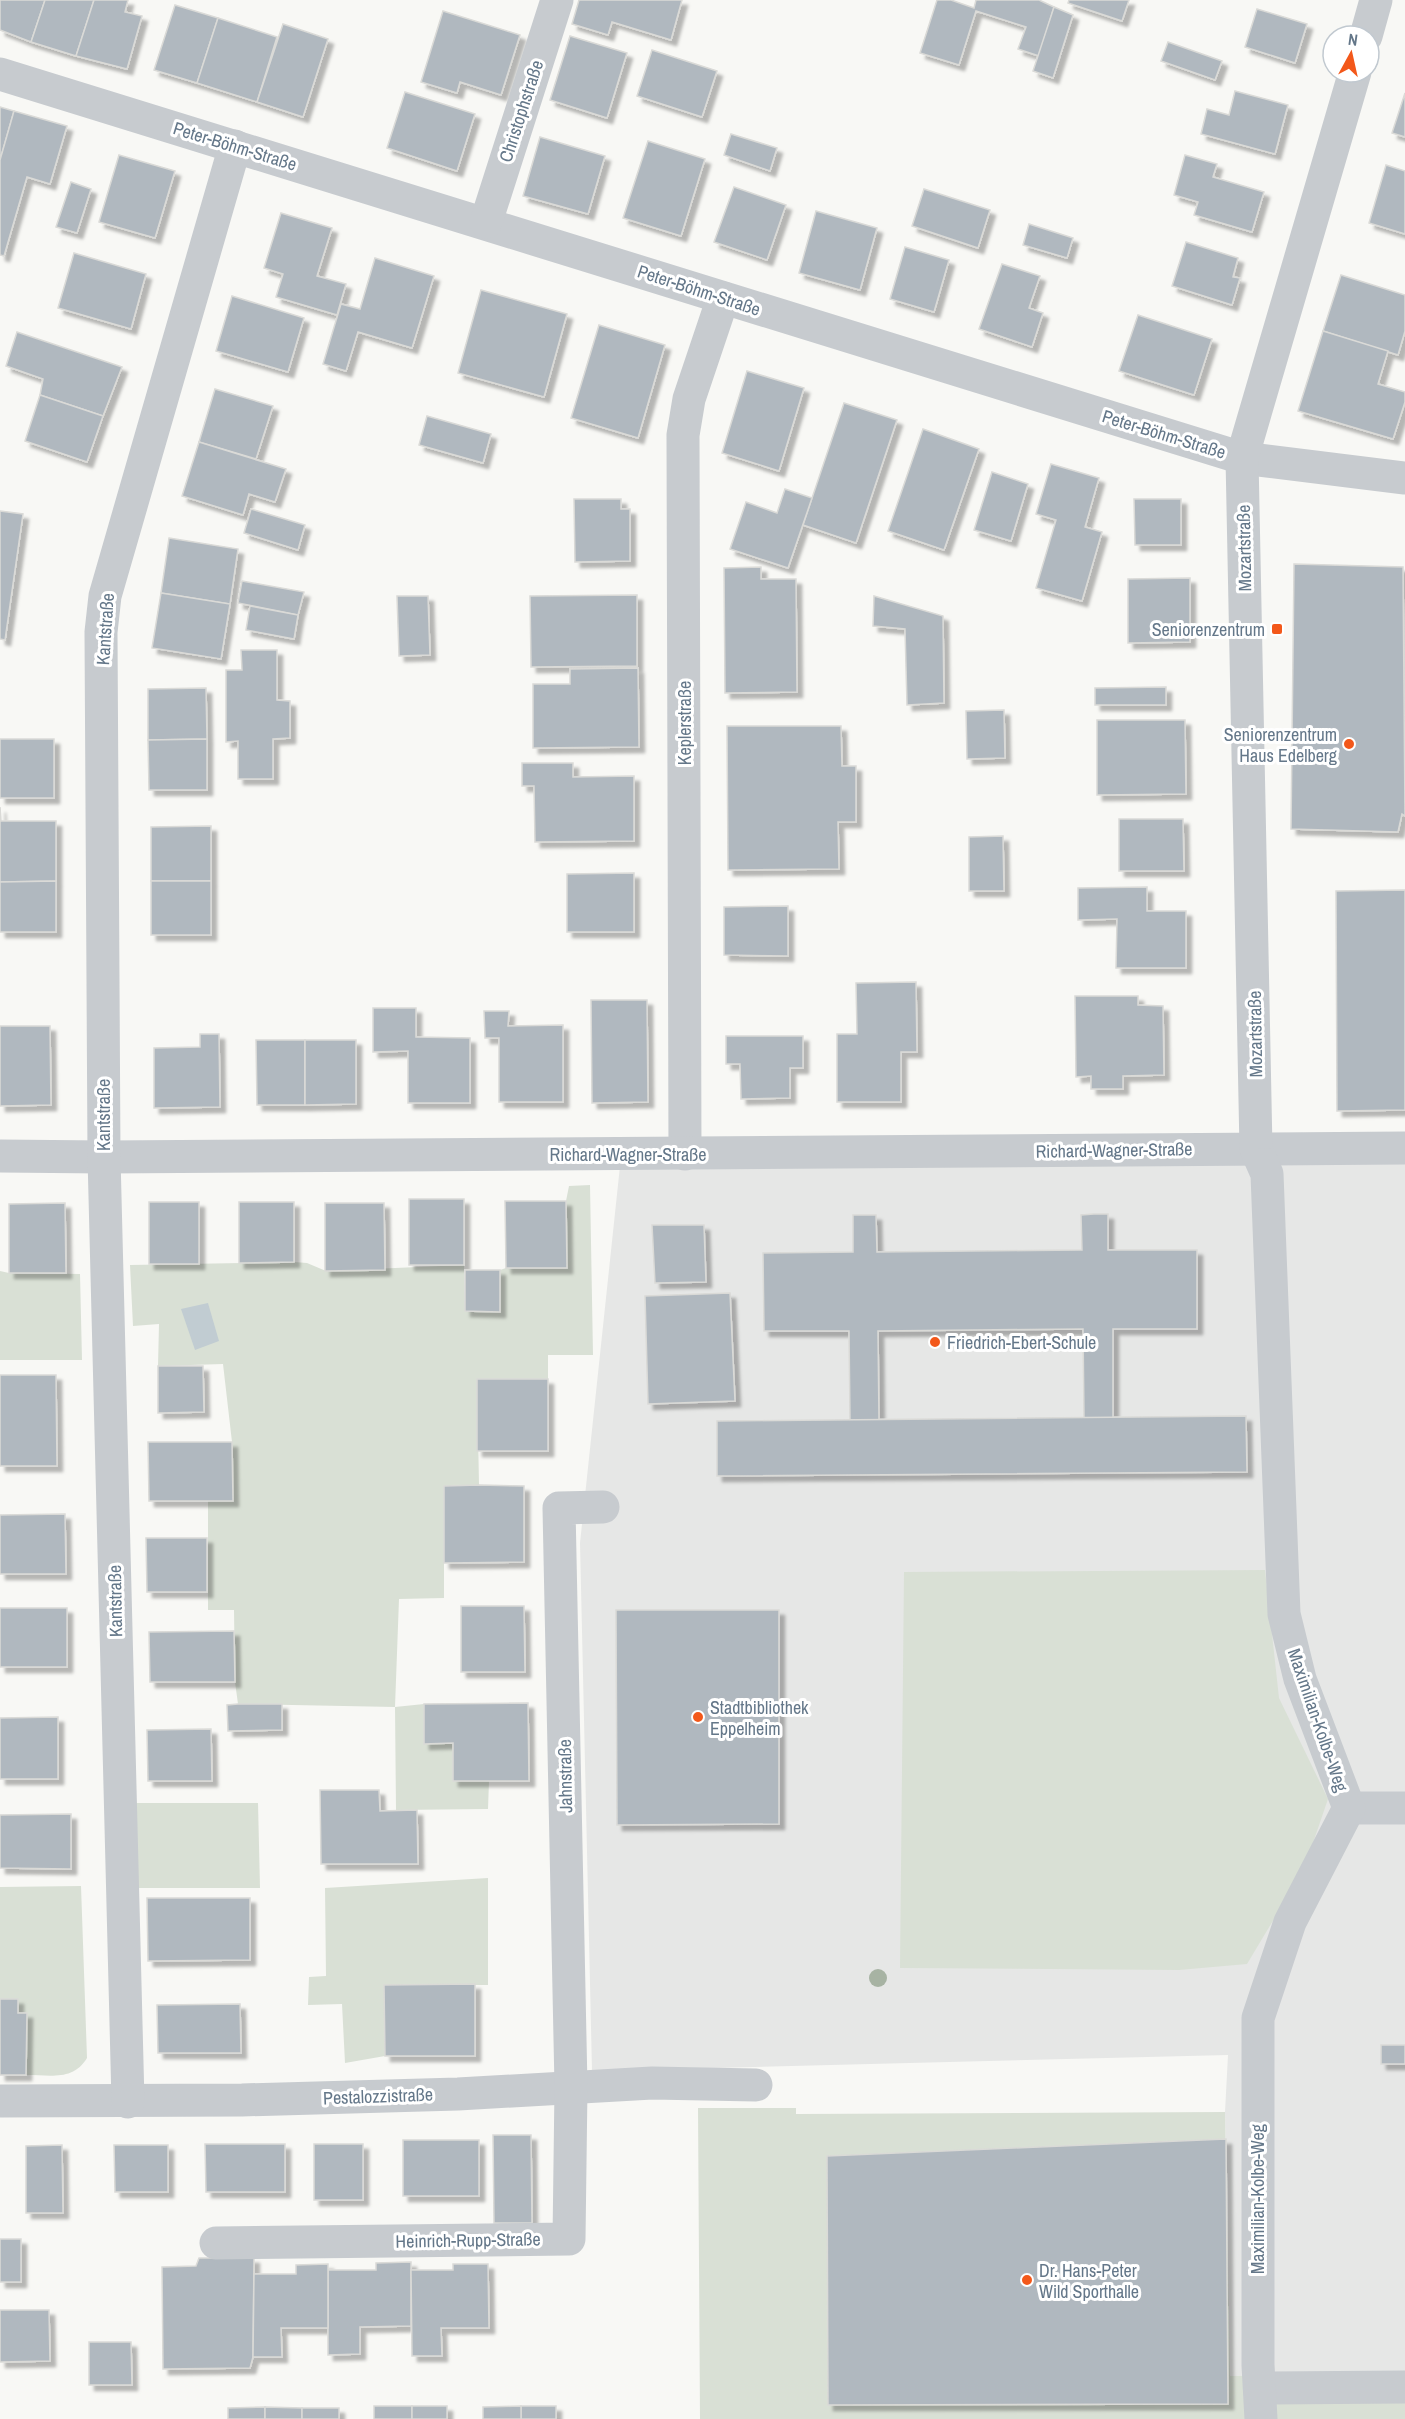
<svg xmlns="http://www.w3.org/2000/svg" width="1405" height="2419" font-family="'Archivo Narrow',sans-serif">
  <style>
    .built { fill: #e6e7e6 }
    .green { fill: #d9e0d5 }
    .water { fill: #c1ccd2 }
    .building { fill: #b0b8bf; stroke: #dadad7; stroke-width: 1.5; filter: url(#shadow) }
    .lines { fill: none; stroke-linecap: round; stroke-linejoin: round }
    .minor { stroke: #c7cbcf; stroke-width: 33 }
    .tree { fill: #a7b3a3 }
    .poi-dot { fill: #f3581a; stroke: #fff; stroke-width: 2 }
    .labels { text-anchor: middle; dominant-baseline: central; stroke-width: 6; stroke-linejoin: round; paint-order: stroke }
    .street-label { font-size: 18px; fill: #647789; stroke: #fff }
    .poi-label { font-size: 18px; fill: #647789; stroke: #fff; text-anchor: start }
  </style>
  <defs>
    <filter id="shadow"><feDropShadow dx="5.5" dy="5.5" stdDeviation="1.5" flood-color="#0004"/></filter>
  </defs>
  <rect width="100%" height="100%" fill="#f8f8f5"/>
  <path class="built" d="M1405 1158V2375L1230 2376 1225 2112 1228 2055 592 2071 580 1543 620 1166Z"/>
  <g class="green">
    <path d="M590 1185 593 1355H548V1379H477L479 1485 444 1486V1598L399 1599 395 1707 424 1704V1744L453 1743V1781H489L488 1809 396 1810 395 1707 238 1704 235 1682 234 1610H208V1501L233 1500 232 1442 223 1364 158 1366 159 1324 133 1326 130 1265 294 1262 307 1263 326 1271 464 1265 465 1311 499 1312 500 1270 506 1268 567 1267 566 1201 569 1186Z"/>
    <path d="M0 1271 9 1273 80 1274 82 1360H0Z"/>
    <path d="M1265 1570 1279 1698 1328 1799 1304 1869 1247 1964 1179 1970 900 1968 904 1572Z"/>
    <path d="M135 1803H258L260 1888H133Z"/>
    <path d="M488 1878V1985H384L385 2056 345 2063 342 2004 308 2005 309 1977 326 1976 325 1888Z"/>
    <path d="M81 1886 87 2058C73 2081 51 2075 26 2075L27 2013H18V1999H0V1887Z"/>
    <path d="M698 2108H796V2114L1225 2112 1230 2376 1405 2375V2419H700Z"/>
  </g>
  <path class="water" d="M208 1303 219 1341 195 1350 181 1309Z"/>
  <g class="building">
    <path d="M0 0H45L31 42 0 30Z"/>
    <path d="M45 0H94L76 56 31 42Z"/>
    <path d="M94 0H128L125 12 142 16 127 69 76 56Z"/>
    <path d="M579 0H682L671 40 612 22 608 35 572 24Z"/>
    <path d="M937 0H951L974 8 976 0H1039L1054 7 1039 56 1018 49 1026 27 976 11 959 65 920 53Z"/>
    <path d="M1069 0H1129L1122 21 1068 3Z"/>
    <path d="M175 5 218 18 197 83 154 70Z"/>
    <path d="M1054 7 1073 15 1053 78 1033 71Z"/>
    <path d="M1257 9 1307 24 1295 63 1245 47Z"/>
    <path d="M443 11 520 35 501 95 460 82 457 93 421 82Z"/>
    <path d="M218 18 277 37 257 102 197 83Z"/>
    <path d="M283 24 328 39 303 117 257 102Z"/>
    <path d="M570 36 627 53 607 118 550 100Z"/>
    <path d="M1168 42 1222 61 1215 80 1161 61Z"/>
    <path d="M652 50 717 71 702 117 637 96Z"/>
    <path d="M1235 91 1288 105 1275 154 1201 134 1207 109 1229 115Z"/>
    <path d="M405 92 475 114 457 171 387 148Z"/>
    <path d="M1405 93V137L1392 133Z"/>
    <path d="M0 107 14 111 0 160Z"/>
    <path d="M14 111 67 126 50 184 27 177 4 256 0 255V160Z"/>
    <path d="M731 134 777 148 770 171 724 155Z"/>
    <path d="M540 137 605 156 588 214 523 196Z"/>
    <path d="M648 141 705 159 681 236 623 218Z"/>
    <path d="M119 155 175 171 155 238 99 222Z"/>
    <path d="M1185 155 1217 164 1213 177 1264 192 1252 232 1194 215 1198 202 1174 195Z"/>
    <path d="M1386 165 1405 171V234L1369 223Z"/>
    <path d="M71 182 91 189 77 233 56 227Z"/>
    <path d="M734 187 786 205 767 260 714 242Z"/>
    <path d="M924 189 990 210 978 248 912 226Z"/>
    <path d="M816 211 877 228 860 290 799 273Z"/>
    <path d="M281 213 332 228 317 276 346 284 337 315 276 297 283 274 264 268Z"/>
    <path d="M1029 224 1073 238 1067 258 1023 245Z"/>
    <path d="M1186 242 1238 258 1233 277 1240 278 1232 305 1172 286Z"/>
    <path d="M905 247 949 260 934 312 890 299Z"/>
    <path d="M74 253 146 274 131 329 58 308Z"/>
    <path d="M375 258 434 276 412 348 358 332 346 371 323 364 341 304 360 309Z"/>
    <path d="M1002 264 1040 276 1029 308 1043 313 1032 347 979 329Z"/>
    <path d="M1341 275 1405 295V331L1398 355 1323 331Z"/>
    <path d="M481 290 567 314 544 397 458 373Z"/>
    <path d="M232 296 304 318 288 372 216 351Z"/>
    <path d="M1138 315 1212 339 1194 395 1119 371Z"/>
    <path d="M599 325 665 345 638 438 571 418Z"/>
    <path d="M1323 331 1388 351 1378 384 1405 392V402L1393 439 1298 411Z"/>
    <path d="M17 332 122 367 103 416 40 395 43 379 6 366Z"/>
    <path d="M747 371 804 388 779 471 722 453Z"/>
    <path d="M215 389 273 406 256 459 199 442Z"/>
    <path d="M40 395 103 416 87 462 25 441Z"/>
    <path d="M844 403 897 420 856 543 803 525Z"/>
    <path d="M427 416 491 434 483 463 419 445Z"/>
    <path d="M923 429 979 449 944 550 888 531Z"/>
    <path d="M199 442 286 469 275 502 249 494 243 515 182 496Z"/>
    <path d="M1051 464 1099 478 1085 527 1102 532 1082 601 1036 588 1056 520 1036 514Z"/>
    <path d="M992 472 1028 484 1011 541 974 530Z"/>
    <path d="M785 489 812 498 788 568 730 549 746 502 777 513Z"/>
    <path d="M574 499H621V509H630V561L575 562Z"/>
    <path d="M1134 499H1181V545H1135Z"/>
    <path d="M251 509 305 525 298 550 244 533Z"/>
    <path d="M0 511 23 514 5 640 0 639Z"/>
    <path d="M169 538 238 549 230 604 161 593Z"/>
    <path d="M1294 564 1403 567 1405 816 1402 814 1398 832 1291 829Z"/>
    <path d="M761 567V579H796L797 692 725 693 724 568Z"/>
    <path d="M1190 578V642L1128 643V579Z"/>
    <path d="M242 581 304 592 298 615 238 603Z"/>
    <path d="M161 593 230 604 221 659 152 648Z"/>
    <path d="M637 595V666L531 667 530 596Z"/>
    <path d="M397 596H428L430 655 399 656Z"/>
    <path d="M874 596 943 616 944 703 907 705 905 629 873 626Z"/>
    <path d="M250 606 298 615 294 639 246 630Z"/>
    <path d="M241 650H277V700L290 701V738L273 739V779H238V741L226 742V670H242Z"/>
    <path d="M638 668 639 747 533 748V684H570V669Z"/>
    <path d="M1166 687V705H1095V688Z"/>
    <path d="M206 688 207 739 148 740V689Z"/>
    <path d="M1004 710 1005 758 967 759 966 711Z"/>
    <path d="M1097 720H1185L1186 794 1097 795Z"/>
    <path d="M727 726H841L842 766H856V822H838L839 869 728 870Z"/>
    <rect x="0" y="739" width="54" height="59"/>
    <path d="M207 739V790H149L148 740Z"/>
    <path d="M522 763H573V777L634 776V841L535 842 534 786H522Z"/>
    <path d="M0 807 1 821H56V881L0 882Z"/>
    <path d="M1119 819H1183L1184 871H1119Z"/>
    <path d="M211 826V881H151V827Z"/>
    <path d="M1003 836 1004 891H969V837Z"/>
    <path d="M634 873V932H567V874Z"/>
    <path d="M56 881V932H0V882Z"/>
    <rect x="151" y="881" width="60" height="54"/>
    <path d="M1147 887V911H1186V968H1116L1117 919 1078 920V888Z"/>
    <path d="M1405 890V1110L1337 1111 1336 891Z"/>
    <path d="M788 906V956L724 955V907Z"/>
    <path d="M916 982 917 1052H901V1102H837V1034H857L856 983Z"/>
    <path d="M1075 996H1138V1005L1163 1006 1164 1075 1123 1076V1089H1091V1076L1076 1077Z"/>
    <path d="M591 1000H647L648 1102 592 1103Z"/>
    <path d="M373 1008H416V1037L470 1038V1103H408V1051L373 1052Z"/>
    <path d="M484 1011H509L508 1026 563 1025V1102H499V1038H485Z"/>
    <path d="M0 1026H50L51 1105 0 1106Z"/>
    <path d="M200 1034H219L220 1107 154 1108V1048L200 1047Z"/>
    <path d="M726 1036H803V1068H790V1098L741 1099 740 1064H726Z"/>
    <path d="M256 1040H305V1105H257Z"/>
    <path d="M305 1040H356V1104L305 1105Z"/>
    <rect x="409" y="1199" width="55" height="66"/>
    <path d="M505 1201H566L567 1268H506Z"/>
    <rect x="149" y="1202" width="50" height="62"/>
    <path d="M239 1202H294V1262L239 1263Z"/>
    <path d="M65 1203 66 1273H9V1204Z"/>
    <path d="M325 1203H384L385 1270 325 1271Z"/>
    <path d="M1094 1214H1108V1250H1197V1329H1113V1418H1084L1083 1329 878 1331 879 1420H850L849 1331H764L763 1253 853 1252V1215H876L877 1252 1082 1250 1081 1215Z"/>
    <path d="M652 1225H704L706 1282 655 1283Z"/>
    <path d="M465 1270H500V1312L465 1311Z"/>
    <path d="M730 1293 735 1401 648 1404 645 1296Z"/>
    <path d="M158 1366H203L204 1412 158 1413Z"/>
    <path d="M0 1375H56L57 1466H0Z"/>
    <rect x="477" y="1379" width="71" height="72"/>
    <path d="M1246 1416 1247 1472 717 1476V1421Z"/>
    <path d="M148 1442H232L233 1501H149Z"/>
    <path d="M479 1485 524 1486V1562L444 1563V1486Z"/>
    <path d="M65 1514 66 1574H0V1515Z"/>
    <path d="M146 1538H207V1592H147Z"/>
    <path d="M461 1606H524L525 1672H461Z"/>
    <rect x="0" y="1608" width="67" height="59"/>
    <path d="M616 1610H779V1824L617 1825Z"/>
    <path d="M234 1631 235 1682H150L149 1632Z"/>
    <path d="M528 1703 529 1781H453V1743L424 1744V1704Z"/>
    <path d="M238 1704H282V1730L228 1731 227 1705Z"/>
    <path d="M58 1717V1779H0V1718Z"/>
    <path d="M211 1729 212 1781H148L147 1730Z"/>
    <path d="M320 1790H379L380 1811 417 1810 418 1864H321Z"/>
    <path d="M71 1814V1869L0 1868V1815Z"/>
    <path d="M147 1898H250V1960L148 1961Z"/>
    <path d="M475 1984V2056H385L384 1985Z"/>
    <path d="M0 1999H18V2013H27L26 2075H0Z"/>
    <path d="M240 2004 241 2053H158L157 2005Z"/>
    <rect x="1381" y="2045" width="24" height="19"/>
    <path d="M493 2135H531L532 2223H494Z"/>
    <path d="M1226 2139 1228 2404 828 2405 827 2156Z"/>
    <rect x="403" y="2140" width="76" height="56"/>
    <path d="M205 2144H285V2192H206Z"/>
    <rect x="314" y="2144" width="49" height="56"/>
    <path d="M62 2145 63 2213H26V2146Z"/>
    <path d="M114 2145H168V2192H115Z"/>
    <rect x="0" y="2239" width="21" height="43"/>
    <path d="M199 2258H254L253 2357 250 2368 163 2369 162 2267 196 2266Z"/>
    <path d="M411 2262V2326L360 2327V2354L328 2355V2270H376V2263Z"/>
    <path d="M328 2264V2328H281L282 2357H253L254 2274H296V2265Z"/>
    <path d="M453 2264H488L489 2328H441L442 2356H412L411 2270H453Z"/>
    <path d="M0 2310H49L50 2361 0 2362Z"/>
    <path d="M89 2342H131L132 2385H89Z"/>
    <rect x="374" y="2406" width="38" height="13"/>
    <rect x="412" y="2406" width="35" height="13"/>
    <rect x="521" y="2406" width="35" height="13"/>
    <path d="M521 2406V2419H483V2407Z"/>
    <path d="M265 2407V2419H228V2408Z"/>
    <path d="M265 2407 302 2408V2419H265Z"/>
    <rect x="302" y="2408" width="37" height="11"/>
  </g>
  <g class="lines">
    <g class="minor">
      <path d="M1366 36 1376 0"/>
      <path d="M0 74 1242 458 1405 478"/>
      <path d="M486 222 557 0"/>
      <path d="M685 1154 683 435 689 399 723 298"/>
      <path d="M0 1156 104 1157 1405 1148"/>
      <path d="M1349 1808H1405"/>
      <path d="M0 2101 242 2100 458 2094 652 2083 756 2085"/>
      <path d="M128 2102 104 1157 101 632 105 596 235 146"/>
      <path d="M216 2243 569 2239 571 2087 559 1508 603 1507"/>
      <path d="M1261 2388 1405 2387"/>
      <path d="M1261 2419 1258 2365V2018L1290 1922 1349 1808 1300 1679 1284 1614 1267 1174 1256 1149 1242 458 1355 72"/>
    </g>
  </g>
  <circle class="tree" cx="878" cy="1978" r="9"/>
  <g class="poi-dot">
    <rect x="1271" y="623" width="12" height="12" rx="3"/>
    <circle cx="1349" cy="744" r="6"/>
    <circle cx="935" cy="1342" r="6"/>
    <circle cx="698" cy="1717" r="6"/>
    <circle cx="1027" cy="2280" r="6"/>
  </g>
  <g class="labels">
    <g class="street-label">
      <text transform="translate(521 111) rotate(-72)">Christophstraße</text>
      <text transform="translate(235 146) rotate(17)">Peter-Böhm-Straße</text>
      <text transform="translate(699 290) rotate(18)">Peter-Böhm-Straße</text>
      <text transform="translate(1164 434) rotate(17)">Peter-Böhm-Straße</text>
      <text transform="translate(1244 548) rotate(-91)">Mozartstraße</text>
      <text transform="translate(105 629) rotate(-86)">Kantstraße</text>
      <text transform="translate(684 723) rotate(-90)">Keplerstraße</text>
      <text transform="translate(1255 1034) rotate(-91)">Mozartstraße</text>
      <text transform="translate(103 1115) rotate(-90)">Kantstraße</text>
      <text transform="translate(1114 1150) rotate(-1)">Richard-Wagner-Straße</text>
      <text x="628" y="1154">Richard-Wagner-Straße</text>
      <text transform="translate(115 1601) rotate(-91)">Kantstraße</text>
      <text transform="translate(1318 1720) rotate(71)">Maximilian-Kolbe-Weg</text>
      <text transform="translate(565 1776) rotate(-91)">Jahnstraße</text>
      <text transform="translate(378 2096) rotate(-2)">Pestalozzistraße</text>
      <text transform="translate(1257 2199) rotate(-90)">Maximilian-Kolbe-Weg</text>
      <text transform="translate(468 2240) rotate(-1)">Heinrich-Rupp-Straße</text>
    </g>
    <g class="poi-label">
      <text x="1265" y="629" text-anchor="end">Seniorenzentrum</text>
      <text x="1337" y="734" text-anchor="end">Seniorenzentrum<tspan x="1337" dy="21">Haus Edelberg</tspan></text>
      <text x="947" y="1342">Friedrich-Ebert-Schule</text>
      <text x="710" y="1707">Stadtbibliothek<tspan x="710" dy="21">Eppelheim</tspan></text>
      <text x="1039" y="2270">Dr. Hans-Peter<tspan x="1039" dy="21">Wild Sporthalle</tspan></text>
    </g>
  </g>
  <g transform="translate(1351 54) rotate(8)"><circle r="28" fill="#ffffff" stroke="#c1c9d0" stroke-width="1.5"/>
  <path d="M0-4.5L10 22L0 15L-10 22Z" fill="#f3581a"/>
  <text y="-9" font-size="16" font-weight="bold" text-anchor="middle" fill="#647789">N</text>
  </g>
</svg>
